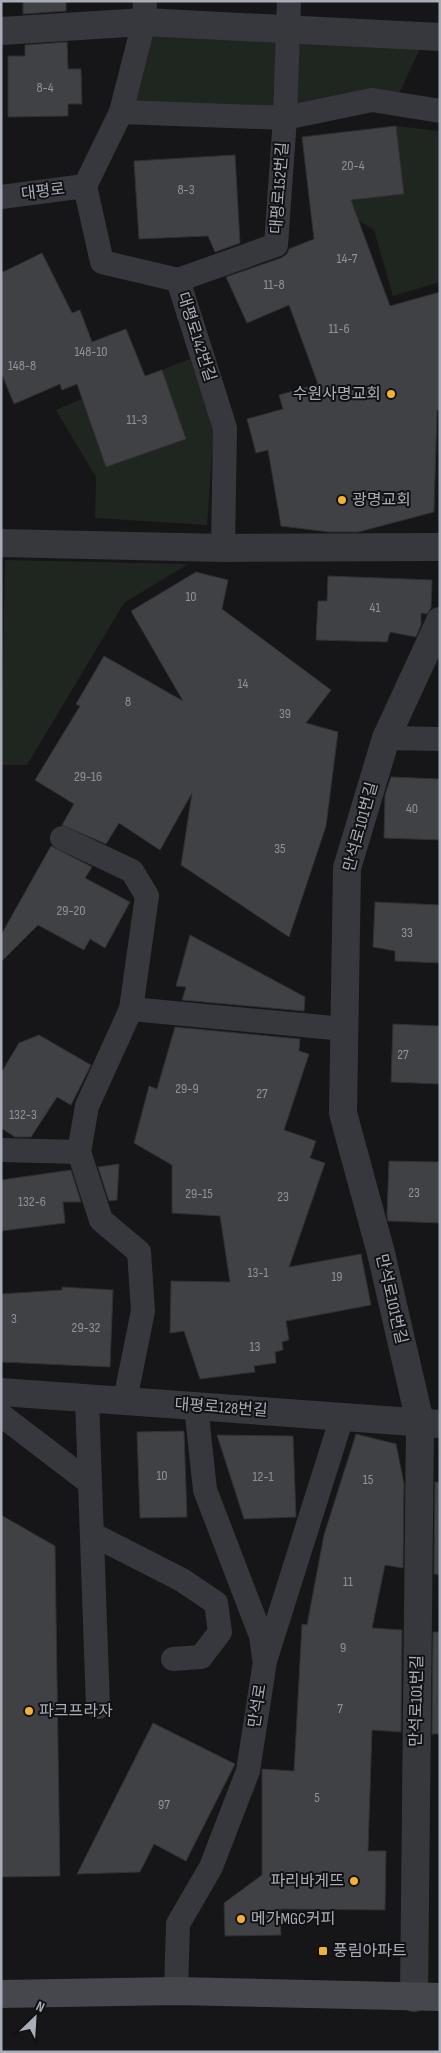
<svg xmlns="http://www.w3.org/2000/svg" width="441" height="2053" font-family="'Sofia Sans Condensed','Noto Sans KR',sans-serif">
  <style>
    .green { fill: #1e261f }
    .building { fill: #404145; stroke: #303034 }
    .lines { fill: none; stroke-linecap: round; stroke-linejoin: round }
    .service { stroke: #37383d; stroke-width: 24 }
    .minor { stroke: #37383d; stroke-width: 28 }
    .secondary { stroke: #45474d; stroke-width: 28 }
    .poi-dot { fill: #f2b134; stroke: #111113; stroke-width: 2 }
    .labels { text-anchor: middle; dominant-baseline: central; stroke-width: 4; stroke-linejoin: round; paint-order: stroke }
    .number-label { font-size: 14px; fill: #8e929b }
    .street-label { font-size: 16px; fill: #a8adb8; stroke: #111113 }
    .poi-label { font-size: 16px; fill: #a8adb8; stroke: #111113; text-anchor: start }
  </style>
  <rect width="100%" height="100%" fill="#161618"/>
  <g class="green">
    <path d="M150 33 280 38 277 111 132 104Z"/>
    <path d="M294 36 423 42 398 96 294 109Z"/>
    <path d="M396 126 440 131V282L393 296 374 230 330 202 404 194Z"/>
    <path d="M190 359 214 429 207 525 95 518 96 477 56 410 91 395 90 421 106 467 186 439 162 370Z"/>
    <path d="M5 560 188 564 124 603 27 765H1Z"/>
  </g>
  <g class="building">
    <path d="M23 1H66V11L23 14Z"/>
    <path d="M67 42 68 69H81L82 104H68V116L8 117V56H25V45Z"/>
    <path d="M396 126 404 194 351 200 390 306 440 292V410H437L434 512 358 532H329L281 526 268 450 256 453 247 419 283 409 279 395 318 384 289 305 247 323 226 277 281 258 287 254 289 249 314 239 302 137Z"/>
    <path d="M235 155 240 243 215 252 208 236 139 239 134 161Z"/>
    <path d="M42 253 72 313 80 310 92 342 126 329 145 376 162 370 186 439 106 467 77 384 62 390 60 384 14 404 1 372V273Z"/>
    <path d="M196 572 228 580 222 609 331 690 306 723 338 732 326 826 289 937 181 865 192 793 160 850 119 823 106 844 62 825 74 804 35 780 80 706 76 704 104 656 183 701 131 611Z"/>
    <path d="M328 576 432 580 431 608 427 614 421 613V625L416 637 390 632 387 642 316 640 318 601H327Z"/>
    <path d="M391 777 440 779V840L384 838 385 795Z"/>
    <path d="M51 846 92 867 85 878 130 902 105 948 90 939 84 950 38 925 1 962V935Z"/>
    <path d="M375 902 440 905V963L395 961V951L373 947Z"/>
    <path d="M190 935 305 997 304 1011 182 1000 186 987 176 986Z"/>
    <path d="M393 1024 440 1026V1084L391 1082Z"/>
    <path d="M175 1027 300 1039 299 1051 309 1054 284 1130 316 1141 310 1158 325 1163 289 1267 361 1254 371 1305 286 1321 289 1340 282 1342 283 1350 275 1352 276 1363 254 1366 255 1372 200 1379 184 1331 170 1333 171 1281 230 1282 220 1216 172 1213V1165L134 1143 149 1086 157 1089Z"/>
    <path d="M39 1035 91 1065 71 1105 57 1097 31 1137H15L1 1128V1073L19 1043Z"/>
    <path d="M389 1161 440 1162V1223L388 1221 387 1215Z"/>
    <path d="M119 1164 117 1200 109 1201 98 1167Z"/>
    <path d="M71 1170 81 1202H63L65 1223 1 1231V1180Z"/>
    <path d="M62 1287 113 1290 110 1367 1 1362V1294L62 1290Z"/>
    <path d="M184 1431 187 1517 140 1518 137 1432Z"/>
    <path d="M356 1434 396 1444 404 1484 403 1568 385 1565 372 1628 402 1630 401 1732 372 1730 368 1851H386L385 1910 280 1909 281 1935 225 1936 224 1903 262 1875V1769L294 1771 302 1624 307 1625 324 1535Z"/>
    <path d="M217 1435 293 1436 296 1517 244 1519Z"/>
    <path d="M435 1482H440V1575L434 1574Z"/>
    <path d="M1 1515 55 1546 60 1876 1 1877Z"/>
    <path d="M433 1632H440V1734H432Z"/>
    <path d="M153 1723 235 1764 186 1861 154 1844 140 1872 77 1874Z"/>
  </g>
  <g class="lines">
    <g class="service">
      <path d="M121 112 285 118 372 100 440 111"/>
      <path d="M85 186 102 262 178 280 225 428 223 548"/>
      <path d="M85 186 121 112 144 22 145 1"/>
      <path d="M1 197 85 186"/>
      <path d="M178 280 276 245 285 118 289 1"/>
      <path d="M386 738 440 739"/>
      <path d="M131 1009 344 1029"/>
      <path d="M1 1150 79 1152 87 1106 131 1009 147 896 132 871 62 838"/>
      <path d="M79 1152 101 1220 139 1252 143 1311 125 1400"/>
      <path d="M87 1399 98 1707"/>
      <path d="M196 1406 205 1490 261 1636 264 1658"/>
      <path d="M1 1415 90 1483"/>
      <path d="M92 1534 182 1580 216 1603 220 1632 201 1657 173 1659"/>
      <path d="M176 1991 178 1924 211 1867 248 1771 265 1661 342 1417"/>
    </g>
    <g class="minor">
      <path d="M1 31 144 22 440 37"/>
      <path d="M1 543 223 548 440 547"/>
      <path d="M1 1392 440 1424"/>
      <path d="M414 1998 420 1422 381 1253 343 1113 347 868 386 738 440 621"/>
    </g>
    <path class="secondary" d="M1 1994 176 1991 440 1997"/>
  </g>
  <g class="poi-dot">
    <circle cx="391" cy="394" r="5"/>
    <circle cx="342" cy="500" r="5"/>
    <circle cx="29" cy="1711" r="5"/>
    <circle cx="354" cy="1881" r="5"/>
    <circle cx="241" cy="1919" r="5"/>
    <rect x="318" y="1946" width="10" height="10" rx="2.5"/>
  </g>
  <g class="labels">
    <g class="number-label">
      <text x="45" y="87">8-4</text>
      <text x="353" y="165">20-4</text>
      <text x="186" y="189">8-3</text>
      <text x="347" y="258">14-7</text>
      <text x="274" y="284">11-8</text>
      <text x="339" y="328">11-6</text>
      <text x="91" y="351">148-10</text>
      <text x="22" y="365">148-8</text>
      <text x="137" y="419">11-3</text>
      <text x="191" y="596">10</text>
      <text x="375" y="607">41</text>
      <text x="243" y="683">14</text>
      <text x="128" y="701">8</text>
      <text x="285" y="713">39</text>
      <text x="88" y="776">29-16</text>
      <text x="412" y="808">40</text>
      <text x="280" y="848">35</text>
      <text x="71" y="910">29-20</text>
      <text x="407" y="932">33</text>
      <text x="403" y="1054">27</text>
      <text x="187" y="1088">29-9</text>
      <text x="262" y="1093">27</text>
      <text x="23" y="1114">132-3</text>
      <text x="414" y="1192">23</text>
      <text x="199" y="1193">29-15</text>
      <text x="283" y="1196">23</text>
      <text x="32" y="1201">132-6</text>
      <text x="258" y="1272">13-1</text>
      <text x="337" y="1276">19</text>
      <text x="14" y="1318">3</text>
      <text x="86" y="1327">29-32</text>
      <text x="255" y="1346">13</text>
      <text x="162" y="1475">10</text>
      <text x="263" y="1476">12-1</text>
      <text x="368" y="1479">15</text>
      <text x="348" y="1581">11</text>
      <text x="343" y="1647">9</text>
      <text x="340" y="1708">7</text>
      <text x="317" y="1797">5</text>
      <text x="164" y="1804">97</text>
    </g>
    <g class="street-label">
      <text transform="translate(280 188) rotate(-86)">대평로152번길</text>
      <text transform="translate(43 192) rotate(-7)">대평로</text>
      <text transform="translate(196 337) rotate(72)">대평로142번길</text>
      <text transform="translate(361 827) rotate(-75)">만석로101번길</text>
      <text transform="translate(391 1299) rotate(77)">만석로101번길</text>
      <text transform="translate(221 1408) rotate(4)">대평로128번길</text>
      <text transform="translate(417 1701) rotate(-89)">만석로101번길</text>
      <text transform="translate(258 1706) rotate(-81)">만석로</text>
    </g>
    <g class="poi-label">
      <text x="381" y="394" text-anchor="end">수원사명교회</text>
      <text x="352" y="500">광명교회</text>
      <text x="39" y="1711">파크프라자</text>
      <text x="344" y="1881" text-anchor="end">파리바게뜨</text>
      <text x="251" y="1919">메가MGC커피</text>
      <text x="333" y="1951">풍림아파트</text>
    </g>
  </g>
  <rect width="441" height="2053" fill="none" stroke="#a8adb8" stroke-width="5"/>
  <g transform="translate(35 2018) rotate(25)" stroke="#111113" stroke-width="4" paint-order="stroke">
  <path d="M0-4L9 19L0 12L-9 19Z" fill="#a8adb8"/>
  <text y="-8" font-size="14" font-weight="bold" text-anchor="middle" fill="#a8adb8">N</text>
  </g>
</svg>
